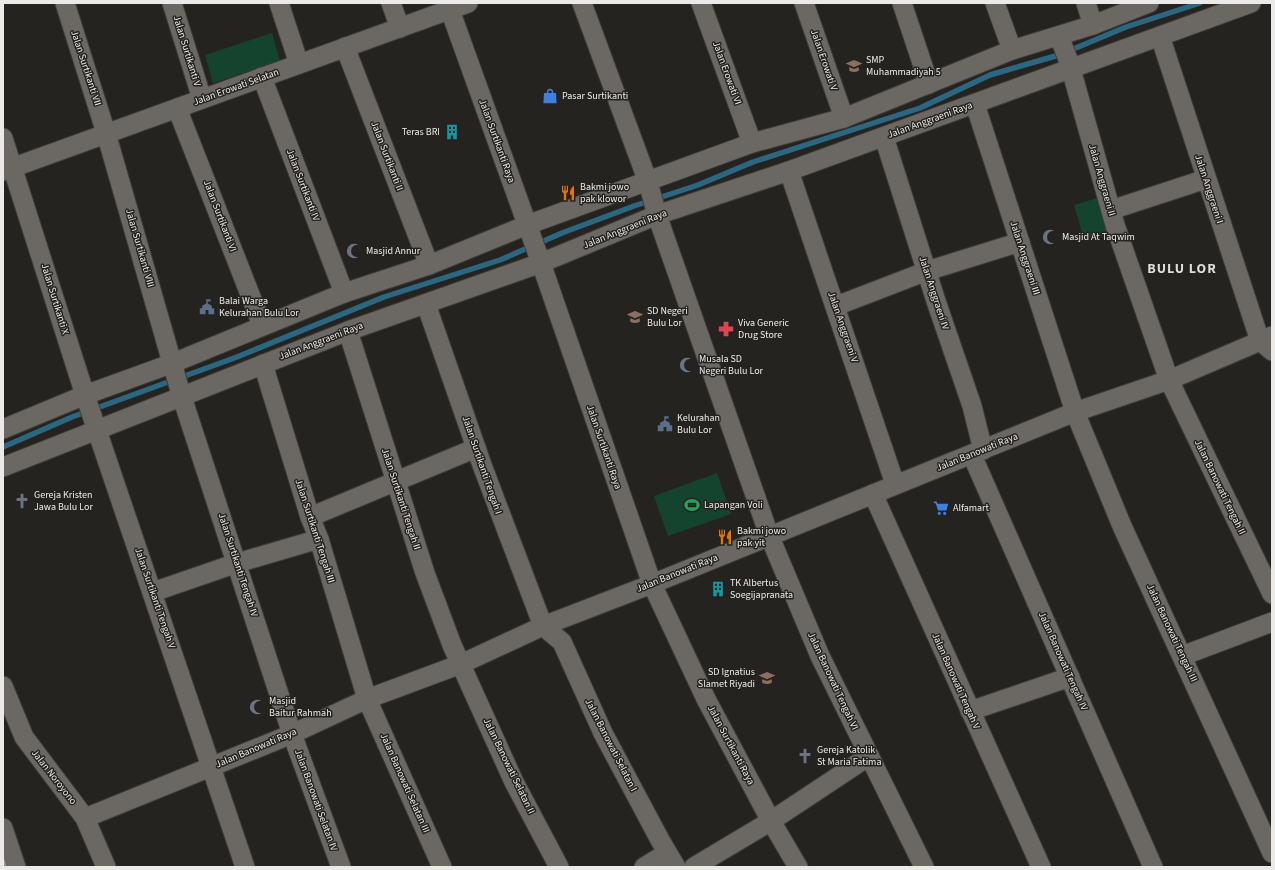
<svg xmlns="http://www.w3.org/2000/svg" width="1275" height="870" font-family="'Source Sans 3',sans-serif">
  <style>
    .green { fill: #15442e }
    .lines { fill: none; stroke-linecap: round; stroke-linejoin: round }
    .stream { stroke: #2c6782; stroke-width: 5.5 }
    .street-casing { stroke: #3f3d3a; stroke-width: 21 }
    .street { stroke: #6b6864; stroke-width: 19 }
    .rail { stroke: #a1a09d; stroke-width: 3; stroke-dasharray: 6 3; stroke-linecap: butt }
    .labels { text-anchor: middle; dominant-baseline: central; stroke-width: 3; stroke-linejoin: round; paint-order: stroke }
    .street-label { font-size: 10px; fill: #ebeae8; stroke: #25231f }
    .poi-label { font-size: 10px; fill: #ebeae8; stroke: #25231f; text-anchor: start }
    .district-label { font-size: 14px; font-weight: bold; letter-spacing: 1px; fill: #dfdcd7; stroke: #25231f }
  </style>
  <rect width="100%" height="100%" fill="#25231f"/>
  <g class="green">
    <path d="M272 33 280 61 213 83 205 55Z"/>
    <path d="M1101 197 1112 233 1085 242 1074 205Z"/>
    <path d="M717 473 731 514 668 536 654 496Z"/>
  </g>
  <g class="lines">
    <path class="stream" d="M3 447 72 417 237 357 384 297 500 260 562 233 634 206 698 185 753 162 920 108 990 75 1059 55 1126 27 1200 3"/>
    <g class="street-casing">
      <g id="street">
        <path d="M65 3 106 133 181 394 292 734 341 867"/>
        <path d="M172 3 202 99"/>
        <path d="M279 3 299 64"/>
        <path d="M391 3 400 28"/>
        <path d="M582 3 648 182 657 215 769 535 820 656 924 867"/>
        <path d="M701 3 752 143"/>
        <path d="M804 3 844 118"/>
        <path d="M902 3 929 84"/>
        <path d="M995 3 1012 50"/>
        <path d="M1086 3 1093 25"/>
        <path d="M450 10 541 263 652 584 706 699 771 821 798 867"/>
        <path d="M1059 36 1069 62 1115 225 1169 380 1272 594"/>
        <path d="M1160 36 1260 341 1272 351"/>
        <path d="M345 47 429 265"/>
        <path d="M262 77 344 293"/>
        <path d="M975 104 1075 412 1122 526 1272 853"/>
        <path d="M177 108 262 325"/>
        <path d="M884 137 936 301 972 406 983 450"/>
        <path d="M3 138 85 395 245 867"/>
        <path d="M3 171 468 3"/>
        <path d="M789 171 895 484"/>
        <path d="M1111 210 1206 179"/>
        <path d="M426 304 482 465 543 626 562 642 603 733 660 840 676 867"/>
        <path d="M836 306 927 271 1020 242"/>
        <path d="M348 331 425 573 452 645 514 782 559 867"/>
        <path d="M263 364 310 517 319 539 367 699 442 867"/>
        <path d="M3 429 85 395 173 363 344 293 429 265 527 225 752 143 844 118 1012 50 1093 25 1149 3"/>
        <path d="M972 455 1153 867"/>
        <path d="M3 467 348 331 541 263 657 215 789 171 1251 3"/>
        <path d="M873 494 1041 867"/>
        <path d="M310 517 476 448"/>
        <path d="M153 592 237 563 319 539"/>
        <path d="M1182 656 1272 622"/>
        <path d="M3 686 24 737 85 818 106 867"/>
        <path d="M970 711 1070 677"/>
        <path d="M85 818 292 734 367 699 461 664 543 626 652 584 1075 412 1169 380 1272 336"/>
        <path d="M3 828 16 867"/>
        <path d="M644 867 667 853"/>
        <path d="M694 867 771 821 869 756"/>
      </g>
    </g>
    <use href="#street" class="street"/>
    <path class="rail" d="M3 860 5 867"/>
  </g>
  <defs>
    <g id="school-bare" transform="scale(1.2)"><path d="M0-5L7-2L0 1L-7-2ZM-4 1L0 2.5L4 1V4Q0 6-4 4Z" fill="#8d6e63" stroke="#25231f" stroke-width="2.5" paint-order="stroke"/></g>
    <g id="shop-bare" transform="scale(1.2)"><path d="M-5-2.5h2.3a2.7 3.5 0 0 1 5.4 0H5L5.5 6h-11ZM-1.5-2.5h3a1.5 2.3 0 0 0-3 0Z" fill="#3f7fe0" stroke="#25231f" stroke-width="2.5" paint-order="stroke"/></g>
    <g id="building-bare" transform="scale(1.2)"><path d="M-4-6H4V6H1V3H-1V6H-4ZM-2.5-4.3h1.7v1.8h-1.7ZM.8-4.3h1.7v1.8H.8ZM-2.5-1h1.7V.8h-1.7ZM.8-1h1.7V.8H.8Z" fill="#0f9aa8" stroke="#25231f" stroke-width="2.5" paint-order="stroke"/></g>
    <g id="restaurant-bare" transform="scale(1.2)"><path d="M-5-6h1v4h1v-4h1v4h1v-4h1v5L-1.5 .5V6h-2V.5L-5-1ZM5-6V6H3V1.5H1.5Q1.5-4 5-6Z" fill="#e8710a" stroke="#25231f" stroke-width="2.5" paint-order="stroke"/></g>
    <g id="mosque-bare" transform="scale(1.2)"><path d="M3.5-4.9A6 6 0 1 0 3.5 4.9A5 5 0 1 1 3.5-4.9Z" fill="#6b7280" stroke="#25231f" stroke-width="2.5" paint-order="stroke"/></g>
    <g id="civic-bare" transform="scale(1.2)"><path d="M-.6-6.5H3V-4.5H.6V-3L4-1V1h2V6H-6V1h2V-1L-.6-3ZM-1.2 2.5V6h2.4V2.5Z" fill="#5c6f8a" stroke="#25231f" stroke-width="2.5" paint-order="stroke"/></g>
    <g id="pharmacy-bare" transform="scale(1.2)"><path d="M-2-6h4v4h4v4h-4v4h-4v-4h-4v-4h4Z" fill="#e0444e" stroke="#25231f" stroke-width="2.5" paint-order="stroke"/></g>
    <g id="church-bare" transform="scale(1.2)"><path d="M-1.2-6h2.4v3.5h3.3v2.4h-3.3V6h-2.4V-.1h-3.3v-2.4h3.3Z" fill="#6b7280" stroke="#25231f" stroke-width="2.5" paint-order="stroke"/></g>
    <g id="stadium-bare" transform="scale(1.2)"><path d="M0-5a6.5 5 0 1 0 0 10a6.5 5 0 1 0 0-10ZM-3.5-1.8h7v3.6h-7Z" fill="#2e9e5b" stroke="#25231f" stroke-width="2.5" paint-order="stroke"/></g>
    <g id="supermarket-bare" transform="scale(1.2)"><path d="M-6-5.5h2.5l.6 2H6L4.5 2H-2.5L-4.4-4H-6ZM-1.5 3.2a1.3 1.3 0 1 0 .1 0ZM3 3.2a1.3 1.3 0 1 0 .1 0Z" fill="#3f7fe0" stroke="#25231f" stroke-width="2.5" paint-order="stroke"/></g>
  </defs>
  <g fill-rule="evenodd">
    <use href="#school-bare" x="854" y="66"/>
    <use href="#shop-bare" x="550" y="96"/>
    <use href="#building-bare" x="452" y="132"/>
    <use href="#restaurant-bare" x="568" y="193"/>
    <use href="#mosque-bare" x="1050" y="237"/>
    <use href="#mosque-bare" x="354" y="251"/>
    <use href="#civic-bare" x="207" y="307"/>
    <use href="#school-bare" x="635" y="317"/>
    <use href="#pharmacy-bare" x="726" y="329"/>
    <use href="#mosque-bare" x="687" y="365"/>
    <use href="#civic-bare" x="665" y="424"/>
    <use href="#church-bare" x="22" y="501"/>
    <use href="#stadium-bare" x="692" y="505"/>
    <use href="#supermarket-bare" x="941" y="508"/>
    <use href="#restaurant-bare" x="725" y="537"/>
    <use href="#building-bare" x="718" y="589"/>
    <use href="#school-bare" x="767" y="678"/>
    <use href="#mosque-bare" x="257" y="707"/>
    <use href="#church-bare" x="805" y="756"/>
  </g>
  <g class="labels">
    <g class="street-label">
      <text transform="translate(187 51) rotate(73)">Jalan Surtikanti V</text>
      <text transform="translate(824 60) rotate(71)">Jalan Erowati V</text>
      <text transform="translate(86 68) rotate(72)">Jalan Surtikanti VII</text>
      <text transform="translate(727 73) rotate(70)">Jalan Erowati VI</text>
      <text transform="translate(236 87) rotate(-20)">Jalan Erowati Selatan</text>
      <text transform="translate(930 120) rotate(-20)">Jalan Anggraeni Raya</text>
      <text transform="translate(497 141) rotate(70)">Jalan Surtikanti Raya</text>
      <text transform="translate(387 156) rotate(69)">Jalan Surtikanti II</text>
      <text transform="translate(1102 180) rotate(74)">Jalan Anggraeni II</text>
      <text transform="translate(303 185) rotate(69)">Jalan Surtikanti IV</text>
      <text transform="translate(1209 189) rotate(72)">Jalan Anggraeni I</text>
      <text transform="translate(220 216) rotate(69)">Jalan Surtikanti VI</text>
      <text transform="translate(625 229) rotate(-22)">Jalan Anggraeni Raya</text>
      <text transform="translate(140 248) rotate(74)">Jalan Surtikanti VIII</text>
      <text transform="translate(1025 258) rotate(72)">Jalan Anggraeni III</text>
      <text transform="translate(934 293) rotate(72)">Jalan Anggraeni IV</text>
      <text transform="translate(55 299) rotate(73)">Jalan Surtikanti X</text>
      <text transform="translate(843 327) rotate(71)">Jalan Anggraeni V</text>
      <text transform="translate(321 341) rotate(-21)">Jalan Anggraeni Raya</text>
      <text transform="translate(604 447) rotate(71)">Jalan Surtikanti Raya</text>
      <text transform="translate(977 452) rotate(-22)">Jalan Banowati Raya</text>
      <text transform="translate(482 465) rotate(71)">Jalan Surtikanti Tengah I</text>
      <text transform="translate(1220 487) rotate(64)">Jalan Banowati Tengah II</text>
      <text transform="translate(401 499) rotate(72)">Jalan Surtikanti Tengah II</text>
      <text transform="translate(315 531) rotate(72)">Jalan Surtikanti Tengah III</text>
      <text transform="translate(238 565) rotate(72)">Jalan Surtikanti Tengah IV</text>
      <text transform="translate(677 573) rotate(-22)">Jalan Banowati Raya</text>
      <text transform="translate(155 598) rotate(71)">Jalan Surtikanti Tengah V</text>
      <text transform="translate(1172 633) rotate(65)">Jalan Banowati Tengah III</text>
      <text transform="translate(1063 661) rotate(66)">Jalan Banowati Tengah IV</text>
      <text transform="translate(833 681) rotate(65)">Jalan Banowati Tengah VI</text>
      <text transform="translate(956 681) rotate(66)">Jalan Banowati Tengah V</text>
      <text transform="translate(611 745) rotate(63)">Jalan Banowati Selatan I</text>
      <text transform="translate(731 745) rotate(62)">Jalan Surtikanti Raya</text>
      <text transform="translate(256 748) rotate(-23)">Jalan Banowati Raya</text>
      <text transform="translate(509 766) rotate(64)">Jalan Banowati Selatan II</text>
      <text transform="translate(54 777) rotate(52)">Jalan Noroyono</text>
      <text transform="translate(405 783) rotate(66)">Jalan Banowati Selatan III</text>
      <text transform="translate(316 800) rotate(70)">Jalan Banowati Selatan IV</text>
    </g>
    <g class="poi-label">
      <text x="866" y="60">SMP<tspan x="866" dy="12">Muhammadiyah 5</tspan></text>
      <text x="562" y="96">Pasar Surtikanti</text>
      <text x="440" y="132" text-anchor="end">Teras BRI</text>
      <text x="580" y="187">Bakmi jowo<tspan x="580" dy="12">pak klowor</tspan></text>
      <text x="1062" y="237">Masjid At Taqwim</text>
      <text x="366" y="251">Masjid Annur</text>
      <text x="219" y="301">Balai Warga<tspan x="219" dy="12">Kelurahan Bulu Lor</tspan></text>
      <text x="647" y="311">SD Negeri<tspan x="647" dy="12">Bulu Lor</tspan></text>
      <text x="738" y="323">Viva Generic<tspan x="738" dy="12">Drug Store</tspan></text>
      <text x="699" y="359">Musala SD<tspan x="699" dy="12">Negeri Bulu Lor</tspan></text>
      <text x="677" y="418">Kelurahan<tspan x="677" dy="12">Bulu Lor</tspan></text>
      <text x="34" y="495">Gereja Kristen<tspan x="34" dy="12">Jawa Bulu Lor</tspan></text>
      <text x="704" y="505">Lapangan Voli</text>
      <text x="953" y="508">Alfamart</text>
      <text x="737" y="531">Bakmi jowo<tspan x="737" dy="12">pak yit</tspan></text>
      <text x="730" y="583">TK Albertus<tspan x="730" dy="12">Soegijapranata</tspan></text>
      <text x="755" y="672" text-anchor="end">SD Ignatius<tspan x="755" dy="12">Slamet Riyadi</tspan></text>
      <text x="269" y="701">Masjid<tspan x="269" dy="12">Baitur Rahmah</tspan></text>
      <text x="817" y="750">Gereja Katolik<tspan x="817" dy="12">St Maria Fatima</tspan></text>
    </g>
    <g class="district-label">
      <text x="1182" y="269">BULU LOR</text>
    </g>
  </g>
  <rect width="1275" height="870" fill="none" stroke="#ebeae8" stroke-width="8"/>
</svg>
